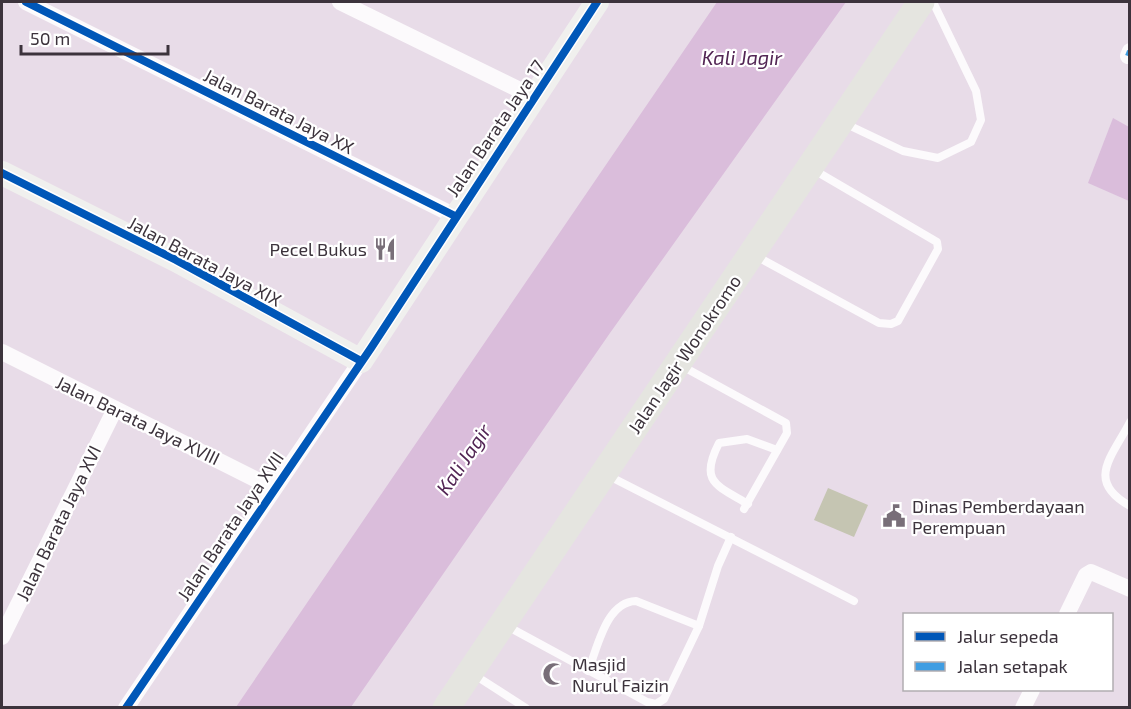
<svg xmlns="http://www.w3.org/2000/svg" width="1131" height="709" font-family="'Exo 2',sans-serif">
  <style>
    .green { fill: #c5c5b2 }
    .water { fill: #dabddb }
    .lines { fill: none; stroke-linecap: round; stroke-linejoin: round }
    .lane { stroke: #fcfafc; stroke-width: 8 }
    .street { stroke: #fcfafc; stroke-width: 16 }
    .secondary { stroke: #f0f0ee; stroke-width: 24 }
    .primary { stroke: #e5e5e0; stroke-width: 27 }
    .quiet { stroke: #3f9de2; stroke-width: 6; stroke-dasharray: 12 6; stroke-linecap: butt }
    .cycleway-casing { stroke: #fff; stroke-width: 11 }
    .cycleway { stroke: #0057b8; stroke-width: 8 }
    .labels { text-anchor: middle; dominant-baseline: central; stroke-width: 4.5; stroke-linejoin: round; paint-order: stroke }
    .street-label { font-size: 18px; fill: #3c333c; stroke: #fff }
    .poi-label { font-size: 18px; fill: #3c333c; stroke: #fff; text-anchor: start }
    .water-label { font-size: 20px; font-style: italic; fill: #522554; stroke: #fff }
  </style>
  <rect width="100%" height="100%" fill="#e8dce8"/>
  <path class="green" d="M828 488 868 505 854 537 814 520Z"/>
  <g class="water">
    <path d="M717 2H846L610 333 351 707H236Z"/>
    <path d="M1113 118 1129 127V201L1088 183Z"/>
  </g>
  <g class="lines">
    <g class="lane">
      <path d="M844 123 903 151 938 158 971 142 981 120 976 91 933 2"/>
      <path d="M754 255 879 323 891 324 898 321 938 249 937 242 814 170"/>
      <path d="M680 365 786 423 787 433 744 509"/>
      <path d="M1130 422C1112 457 1085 481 1130 506"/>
      <path d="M607 475 854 601"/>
      <path d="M748 504C716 485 699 482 719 443L747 439 777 450"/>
      <path d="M505 625 647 702 656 704 664 699 699 626 718 566 731 537"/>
      <path d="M588 671C598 647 606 602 636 601L699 626"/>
      <path d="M473 674 526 708"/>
    </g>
    <g class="street">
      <path d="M26 2 455 216"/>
      <path d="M340 2 534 97"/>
      <path d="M1128 56 1130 51"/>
      <path d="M2 352 273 488"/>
      <path d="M1067 614 1086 575 1091 572 1130 589"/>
      <path d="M2 637 115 409"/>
      <path d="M126 708 361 361"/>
      <path d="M1023 708 1032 690"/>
    </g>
    <path class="secondary" d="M2 173 176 260 361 361 597 2"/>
    <path class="primary" d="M446 708 921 2"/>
    <path class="quiet" d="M1128 56 1130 51"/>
    <g class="cycleway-casing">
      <g id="cycleway">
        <path d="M26 2 455 216"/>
        <path d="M2 173 176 260 361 361"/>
        <path d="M126 708 371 348 597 2"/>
      </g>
    </g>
    <use href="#cycleway" class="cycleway"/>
  </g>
  <defs>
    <g id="restaurant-bare" transform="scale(1.8)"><path d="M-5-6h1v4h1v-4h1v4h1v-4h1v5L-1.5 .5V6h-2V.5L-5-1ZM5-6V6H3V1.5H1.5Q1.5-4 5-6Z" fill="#786e78" stroke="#fff" stroke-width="2.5" paint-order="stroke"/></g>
    <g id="civic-bare" transform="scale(1.8)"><path d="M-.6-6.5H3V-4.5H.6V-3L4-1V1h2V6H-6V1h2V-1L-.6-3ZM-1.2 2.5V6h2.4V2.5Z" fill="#786e78" stroke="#fff" stroke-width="2.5" paint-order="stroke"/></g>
    <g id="mosque-bare" transform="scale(1.8)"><path d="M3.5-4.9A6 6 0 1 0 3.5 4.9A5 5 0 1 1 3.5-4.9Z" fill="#786e78" stroke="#fff" stroke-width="2.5" paint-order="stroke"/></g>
  </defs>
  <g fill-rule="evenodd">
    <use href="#restaurant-bare" x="385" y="249"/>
    <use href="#civic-bare" x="894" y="516"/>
    <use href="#mosque-bare" x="554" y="674"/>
  </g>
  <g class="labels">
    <g class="street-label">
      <text transform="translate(279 111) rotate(27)">Jalan Barata Jaya XX</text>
      <text transform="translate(495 128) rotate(-56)">Jalan Barata Jaya 17</text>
      <text transform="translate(205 261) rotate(28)">Jalan Barata Jaya XIX</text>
      <text transform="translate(684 354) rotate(-56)">Jalan Jagir Wonokromo</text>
      <text transform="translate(138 420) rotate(26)">Jalan Barata Jaya XVIII</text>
      <text transform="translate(58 523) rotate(-64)">Jalan Barata Jaya XVI</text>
      <text transform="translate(230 526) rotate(-56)">Jalan Barata Jaya XVII</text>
    </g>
    <g class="poi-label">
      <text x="367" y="249" text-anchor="end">Pecel Bukus</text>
      <text x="912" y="506">Dinas Pemberdayaan<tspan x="912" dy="21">Perempuan</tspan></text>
      <text x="572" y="664">Masjid<tspan x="572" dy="21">Nurul Faizin</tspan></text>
    </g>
    <g class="water-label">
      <text x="742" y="57">Kali Jagir</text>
      <text transform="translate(463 459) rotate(-56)">Kali Jagir</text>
    </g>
  </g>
  <rect width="1131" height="709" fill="none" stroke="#3c333c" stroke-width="6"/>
  <rect x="903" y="613" width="210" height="78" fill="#ffffff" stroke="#b1adb1" stroke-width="1.5"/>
  <rect x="915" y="632" width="30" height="9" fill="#0057b8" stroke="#b1adb1" stroke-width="1.5"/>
  <text x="957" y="643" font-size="18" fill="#3c333c">Jalur sepeda</text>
  <rect x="915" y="662" width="30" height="9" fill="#3f9de2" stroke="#b1adb1" stroke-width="1.5"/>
  <text x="957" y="673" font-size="18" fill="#3c333c">Jalan setapak</text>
  <path d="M21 45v9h147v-9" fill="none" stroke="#3c333c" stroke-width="3"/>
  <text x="30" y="45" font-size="18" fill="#3c333c" stroke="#ffffff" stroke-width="4.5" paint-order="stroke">50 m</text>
</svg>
